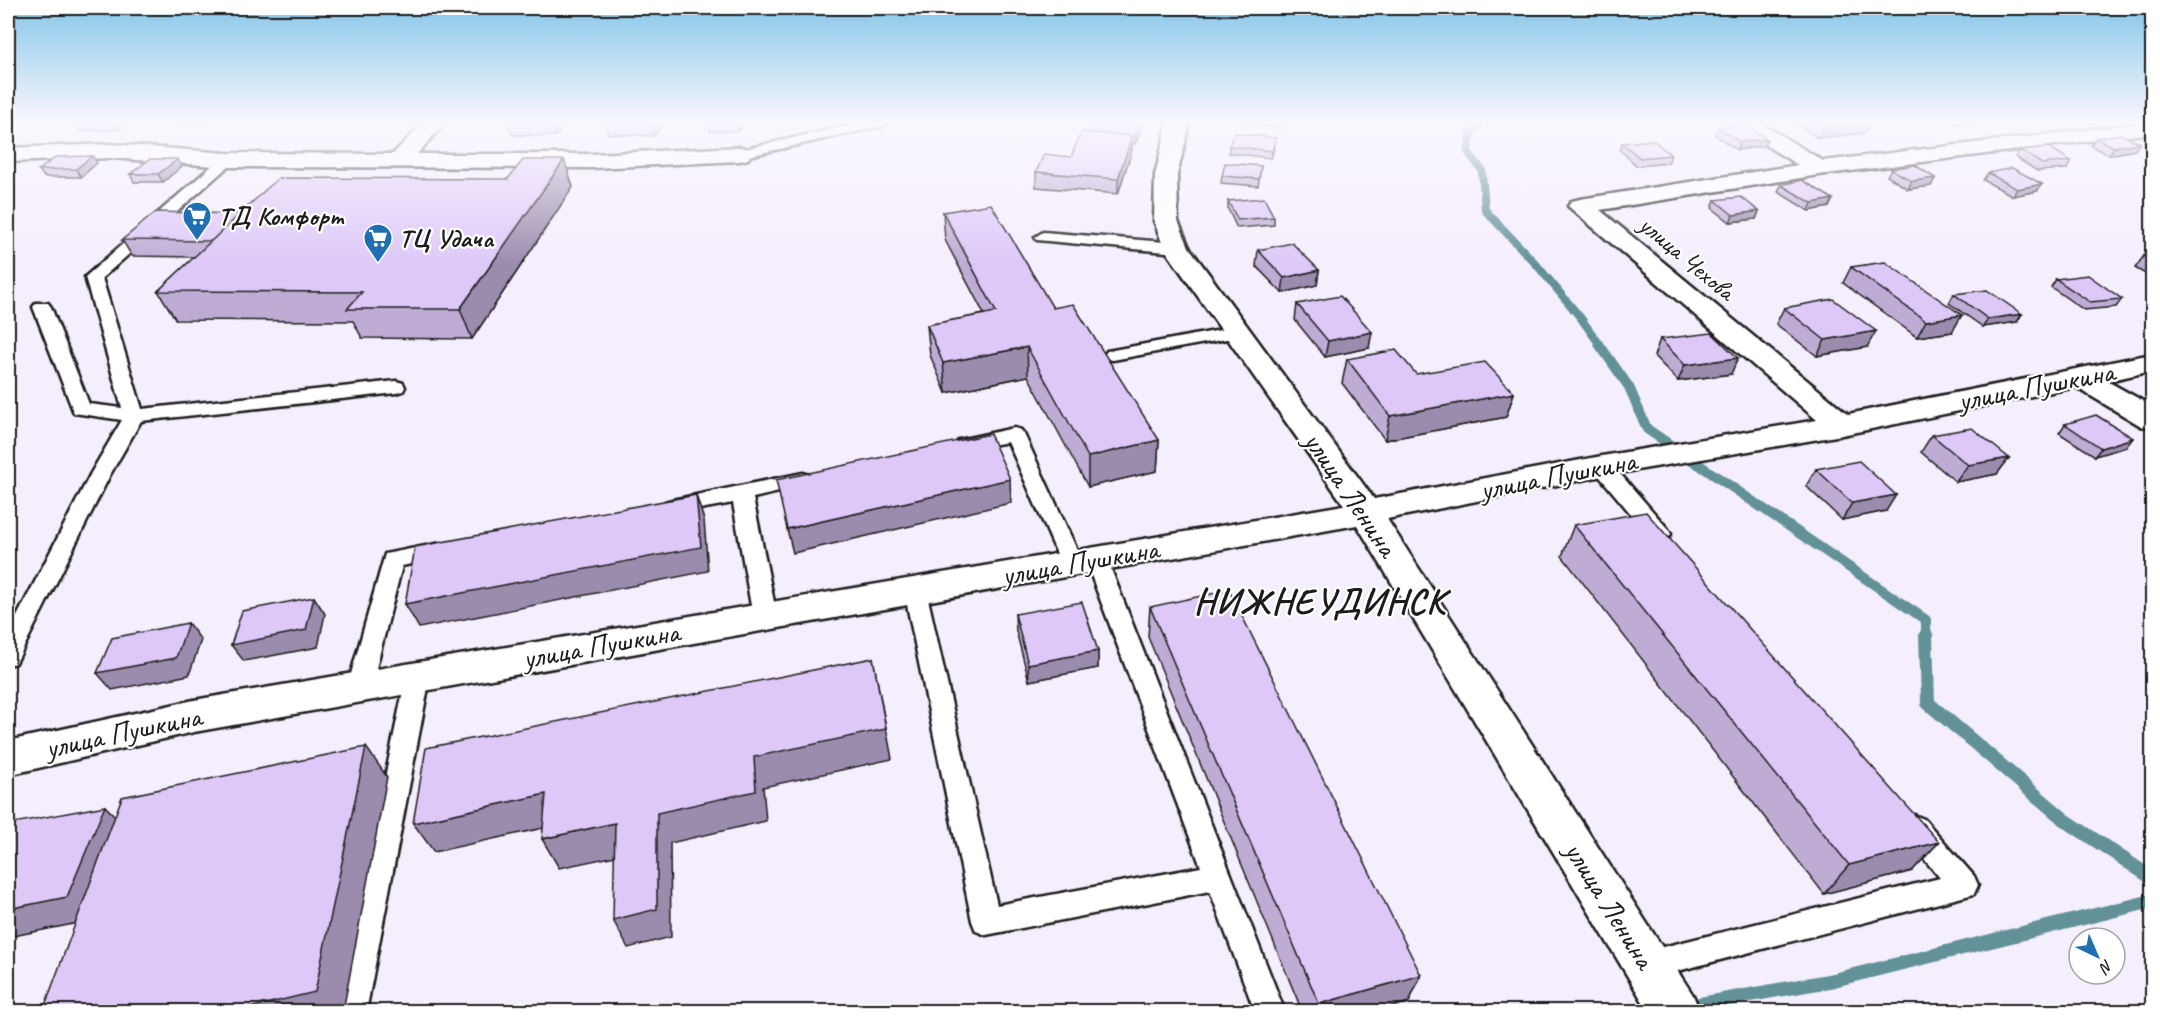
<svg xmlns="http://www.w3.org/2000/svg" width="2160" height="1019" font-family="Caveat,sans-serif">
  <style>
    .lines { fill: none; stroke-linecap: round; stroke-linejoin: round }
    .stream-far2 { stroke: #629298; stroke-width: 8 }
    .stream-far1 { stroke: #629298; stroke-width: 10 }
    .stream { stroke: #629298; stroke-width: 14 }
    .lane-casing { stroke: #1c1c1c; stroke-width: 5 }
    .street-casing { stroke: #1c1c1c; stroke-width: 5 }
    .lane { fill: #fff; fill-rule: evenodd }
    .street { fill: #fff; fill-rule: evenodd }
    .wall { fill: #beacd5; stroke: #1c1c1c; stroke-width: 1.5 }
    .shaded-wall { fill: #9b8cae; stroke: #1c1c1c; stroke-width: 1.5 }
    .building { fill: #ddc8f8; stroke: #1c1c1c; stroke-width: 1.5 }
    .labels { text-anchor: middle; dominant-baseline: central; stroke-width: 4.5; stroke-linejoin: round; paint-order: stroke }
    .far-poi-label { font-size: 26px; font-weight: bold; fill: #1c1c1c; stroke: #fff; text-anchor: start }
    .far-street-label { font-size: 26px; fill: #1c1c1c; stroke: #fff }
    .street-label { font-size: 30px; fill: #1c1c1c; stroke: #fff }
    .district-label { font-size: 36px; font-weight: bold; letter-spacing: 1.5px; fill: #1c1c1c; stroke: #fff }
  </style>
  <rect width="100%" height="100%" fill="#f5eefd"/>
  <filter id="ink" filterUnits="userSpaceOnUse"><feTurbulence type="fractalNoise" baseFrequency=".0167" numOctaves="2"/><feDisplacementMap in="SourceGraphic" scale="12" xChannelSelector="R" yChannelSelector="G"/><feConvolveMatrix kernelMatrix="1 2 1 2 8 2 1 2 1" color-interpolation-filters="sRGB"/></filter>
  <g filter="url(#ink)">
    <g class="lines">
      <path class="stream-far2" d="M1481 122 1471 135 1468 152 1482 170 1485 210 1536 264 1580 317 1600 345"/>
      <path class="stream-far1" d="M1599 344 1629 387 1647 429 1926 620V637"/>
      <g class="stream">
        <path d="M1926 635 1928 703 2065 820 2152 878"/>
        <path d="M1684 1007 1834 980 2152 901"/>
      </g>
      <g class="lane-casing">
        <g id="lane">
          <path d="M863 122H889L882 126 740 158 733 154 740 150Z"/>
          <path d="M227 156 234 160 232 163 102 278 142 409 396 381 403 383 405 387 403 391 396 393 141 421 111 473 16 663 8 665V634L91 473 122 420 74 413 33 307 36 303H48L51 307 89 404 122 408 85 277 222 157Z"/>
          <path d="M1043 232 1177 243 1185 248 1177 253 1037 240 1035 237Z"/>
          <path d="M1237 327 1243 328 1246 332 1243 336 1113 360 1107 359 1104 355 1107 351 1113 350Z"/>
          <path d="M1014 428 1021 430 1024 434 1083 563 1080 569 1072 571 1064 569 1061 563 1008 442 966 450 959 448 956 444 959 440Z"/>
          <path d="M1602 459 1609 461 1668 529 1671 534 1668 539 1660 541 1652 539 1595 471 1592 466 1595 461Z"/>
          <path d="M803 473 810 475 813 480 810 485 753 498 777 617 773 623 765 626 757 623 753 617 733 503 672 514 665 512 662 507 665 502 672 500Z"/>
          <path d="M441 543 449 546 452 551 449 556 402 566 371 688 368 695 359 698 350 695 347 688 385 554Z"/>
          <path d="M1096 551 1104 553 1107 559 1285 1012H1255L1210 891 986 935 976 931 972 921 904 590 907 584 915 582 923 584 926 590 997 905 1201 867 1085 559 1088 553Z"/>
          <path d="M418 667 427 670 430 677 366 1012H336L406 677 409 670Z"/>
          <path d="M1914 815 1924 819 1974 876 1978 885 1974 894 1647 979 1636 975 1632 965 1636 955 1647 951 1940 878 1904 835 1900 827 1904 819Z"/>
        </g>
      </g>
      <g class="street-casing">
        <g id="street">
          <path d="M424 122H446L417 154H593L740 147 748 149 751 154 748 159 740 161 593 168 227 167 111 158 8 162V148L111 144 227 153 393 154Z"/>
          <path d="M1168 122H1190L1177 175 1178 221 1189 247 1374 499 1602 456 1817 420 1568 206 1572 201 1580 199 1798 165 1736 127 1734 122H1759L1823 161 2152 122V133L1819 175 1600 210 1848 414 2152 354V371L2107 381 2152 406V428L2141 426 2076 387 1842 435 1602 476 1387 519 1693 995 1700 1012H1649L1357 525 194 732 8 775V741L194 700 1344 505 1164 248 1154 221 1155 175Z"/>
        </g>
      </g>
      <use href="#lane" class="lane"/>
      <use href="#street" class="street"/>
    </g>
    <g class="wall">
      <path d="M78 122H128L118 130 80 131 76 124Z"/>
      <path d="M174 122H210L174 124Z"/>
      <path d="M508 122H567L556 136 512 135Z"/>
      <path d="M605 122H665L654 136 608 134Z"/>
      <path d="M687 122H743L739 131H710L709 123H688Z"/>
      <path d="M1083 122H1144L1135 144H1132V150L1118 194 1036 187V172L1071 157 1083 132Z"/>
      <path d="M1245 122H1280L1279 128 1245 124Z"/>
      <path d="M1795 122H1871L1865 133 1818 138 1795 123Z"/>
      <path d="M1953 122H1987L1956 124Z"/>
      <path d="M1718 127 1767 139 1764 146 1737 150 1715 135Z"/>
      <path d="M2152 129V138L2148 136Z"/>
      <path d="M2096 138 2135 150 2109 155 2091 146Z"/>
      <path d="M1622 143 1671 155 1668 163 1637 166 1620 150Z"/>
      <path d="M1275 145 1271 158 1229 153V146Z"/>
      <path d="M2020 150 2071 161 2067 169 2037 171 2015 157Z"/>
      <path d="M92 156 97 163 81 177H44L39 170Z"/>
      <path d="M564 160 573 187 472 339 362 338 353 321 176 320 158 291 195 257 132 256 122 240 240 214 508 179Z"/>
      <path d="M182 166 163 182H134L130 174Z"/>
      <path d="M1261 166 1258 186 1221 183 1222 176Z"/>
      <path d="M1891 169 1935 178 1931 186 1908 189 1887 176Z"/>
      <path d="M1988 173 2037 191 2013 196 1983 180Z"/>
      <path d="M1781 185 1833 199 1829 207 1809 211 1778 192Z"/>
      <path d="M1715 200 1759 211 1756 219 1730 222 1712 208Z"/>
      <path d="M1228 201 1274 217V225L1237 228 1228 209Z"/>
      <path d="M943 212 1053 308 1159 440 1157 471 1088 487 1028 376 946 393 930 355 927 325 984 314 945 240Z"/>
      <path d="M1258 250 1319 270 1317 285 1282 293 1256 266Z"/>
      <path d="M2152 252V278L2135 268 2146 253Z"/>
      <path d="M1851 267 1952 332 1917 337 1843 283Z"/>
      <path d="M2056 279 2122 299 2116 307 2084 310 2051 287Z"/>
      <path d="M1954 294 2017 322 1983 327 1949 303Z"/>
      <path d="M1297 304 1369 348 1325 357 1295 320Z"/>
      <path d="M1784 308 1867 347 1817 356 1776 324Z"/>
      <path d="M1660 339 1731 374 1678 381 1654 356Z"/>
      <path d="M1347 359 1416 374 1514 393 1506 417 1385 440 1342 383Z"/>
      <path d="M2065 424 2126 447 2095 456 2059 433Z"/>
      <path d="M1932 435 2009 458 1997 474 1956 482 1921 452Z"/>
      <path d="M1816 469 1886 511 1842 520 1806 486Z"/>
      <path d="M1574 525 1939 842 1912 871 1824 894 1562 556Z"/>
      <path d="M1150 607 1421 975 1409 1002 1377 1011H1302L1148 637Z"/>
      <path d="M1015 614 1098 651V668L1029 681 1016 631Z"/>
    </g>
    <g class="shaded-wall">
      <path d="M8 122H19L8 131Z"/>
      <path d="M115 122H128L118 130 114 123Z"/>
      <path d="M552 122H567L556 136Z"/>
      <path d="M651 122H665L654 136Z"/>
      <path d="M737 122H743L739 131Z"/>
      <path d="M1136 122H1144L1135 144 1136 123Z"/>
      <path d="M1842 122H1871L1865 133 1818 138 1825 124Z"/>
      <path d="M1132 136V150L1118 194V179Z"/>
      <path d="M1276 138 1275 145 1271 158 1272 151Z"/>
      <path d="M1767 139 1764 146 1737 150 1740 142Z"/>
      <path d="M2140 143 2135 150 2109 155 2114 147Z"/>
      <path d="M8 156 12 163 8 167Z"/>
      <path d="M92 156 97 163 81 177 76 169Z"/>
      <path d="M178 159 182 166 163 182 158 174Z"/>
      <path d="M564 160 573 187 472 339 460 309Z"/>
      <path d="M1935 178 1931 186 1908 189 1912 181Z"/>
      <path d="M2042 184 2037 191 2013 196 2017 189Z"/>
      <path d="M1833 199 1829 207 1809 211 1812 203Z"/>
      <path d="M1759 211 1756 219 1730 222 1733 215Z"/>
      <path d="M1319 270 1317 285 1282 293 1284 278Z"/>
      <path d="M2022 314 2017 322 1983 327 1988 319Z"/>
      <path d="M1962 315 1952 332 1917 337 1926 321Z"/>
      <path d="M1876 331 1867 347 1817 356 1825 340Z"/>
      <path d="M1372 332 1369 348 1325 357 1328 341Z"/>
      <path d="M1027 347 1028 376 946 393 943 363Z"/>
      <path d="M1738 358 1731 374 1678 381 1685 365Z"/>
      <path d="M1514 393 1506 417 1385 440 1390 416Z"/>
      <path d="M2133 438 2126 447 2095 456 2101 448Z"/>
      <path d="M1159 440 1157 471 1088 487V457Z"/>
      <path d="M2009 458 1997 474 1956 482 1968 465Z"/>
      <path d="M1010 479 1011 503 793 553 787 529Z"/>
      <path d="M696 495 704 520 708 571 419 628 405 604Z"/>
      <path d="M1896 495 1886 511 1842 520 1852 503Z"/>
      <path d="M314 597 325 614 318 647 244 661 231 645Z"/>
      <path d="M188 623 201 640 189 675 112 690 97 673Z"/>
      <path d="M1098 651V668L1029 681 1028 664Z"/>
      <path d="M873 658 892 759 763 787 766 821 670 843 671 937 628 948 613 920 657 813 754 757Z"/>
      <path d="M366 747 387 777 343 1011H237Z"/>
      <path d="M546 794 562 824 434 852 413 823Z"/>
      <path d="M105 806 129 830 93 920 8 937V909Z"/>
      <path d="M615 823 630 853 559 868 542 839Z"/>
      <path d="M1939 842 1912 871 1824 894 1849 865Z"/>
      <path d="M1421 975 1409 1002 1377 1011H1316L1319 1004Z"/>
    </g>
    <g class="building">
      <path d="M78 122H115L76 124Z"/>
      <path d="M1822 122H1842L1825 124Z"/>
      <path d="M1745 124 1767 139 1740 142 1718 127Z"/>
      <path d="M1081 132 1132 136 1118 179 1036 172 1044 154 1071 157Z"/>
      <path d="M1234 133 1276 138 1272 151 1229 146Z"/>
      <path d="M2121 134 2140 143 2114 147 2096 138Z"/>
      <path d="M1653 140 1671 155 1640 158 1622 143Z"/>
      <path d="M2049 147 2071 161 2042 164 2020 150Z"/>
      <path d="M92 156 76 169 39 170 56 157Z"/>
      <path d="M150 159H178L158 174H130Z"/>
      <path d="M523 160H564L460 309H347L362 292 158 291 278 178 508 179Z"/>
      <path d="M1225 163 1261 166 1259 179 1222 176Z"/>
      <path d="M1915 165 1935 178 1912 181 1891 169Z"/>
      <path d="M2012 168 2042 184 2017 189 1988 173Z"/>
      <path d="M1802 180 1833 199 1812 203 1781 185Z"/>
      <path d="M1741 197 1759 211 1733 215 1715 200Z"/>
      <path d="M1264 198 1274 217 1238 220 1228 201Z"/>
      <path d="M991 204 1053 308 1073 304 1159 440 1088 457 1027 347 943 363 927 325 996 312 943 212Z"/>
      <path d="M156 212 240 214 211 241 122 240Z"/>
      <path d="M1292 243 1319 270 1284 278 1258 250Z"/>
      <path d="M2152 252V256L2146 253Z"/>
      <path d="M1885 262 1962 315 1926 321 1851 267Z"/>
      <path d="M2088 275 2122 299 2090 302 2056 279Z"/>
      <path d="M1987 290 2022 314 1988 319 1954 294Z"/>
      <path d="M1340 296 1372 332 1328 341 1297 304Z"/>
      <path d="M1833 299 1876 331 1825 340 1784 308Z"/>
      <path d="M1712 333 1738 358 1685 365 1660 339Z"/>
      <path d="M1396 350 1416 374 1485 362 1514 393 1390 416 1347 359Z"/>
      <path d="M2096 415 2133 438 2101 448 2065 424Z"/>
      <path d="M1972 428 2009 458 1968 465 1932 435Z"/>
      <path d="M990 434 1010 479 787 529 776 480Z"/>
      <path d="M1859 461 1896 495 1852 503 1816 469Z"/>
      <path d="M696 495 701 547 405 604 415 547Z"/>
      <path d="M1646 512 1939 842 1849 865 1574 525Z"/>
      <path d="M1229 590 1421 975 1319 1004 1150 607Z"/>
      <path d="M314 597 306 630 231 645 242 611Z"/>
      <path d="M1082 602 1098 651 1028 664 1015 614Z"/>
      <path d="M188 623 176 658 97 673 112 638Z"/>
      <path d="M873 658 886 729 754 757 756 791 657 813V909L613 920 615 823 542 839 546 794 413 823 426 748Z"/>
      <path d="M366 747 315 992 237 1011H43L122 797Z"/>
      <path d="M105 806 67 897 8 909V824Z"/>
    </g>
  </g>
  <linearGradient id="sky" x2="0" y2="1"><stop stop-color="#85c6e9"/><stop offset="0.46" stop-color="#faf7fe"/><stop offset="1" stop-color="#faf7fe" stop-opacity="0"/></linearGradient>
  <rect width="2160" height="265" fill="url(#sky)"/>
  <defs>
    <g id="supermarket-pin" transform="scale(1.5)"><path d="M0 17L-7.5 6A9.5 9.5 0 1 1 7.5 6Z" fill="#1f6fb2" stroke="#fff"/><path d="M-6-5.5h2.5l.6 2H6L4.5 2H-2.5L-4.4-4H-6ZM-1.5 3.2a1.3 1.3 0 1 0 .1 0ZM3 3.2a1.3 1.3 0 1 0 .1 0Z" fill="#fff"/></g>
  </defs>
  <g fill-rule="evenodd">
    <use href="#supermarket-pin" x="197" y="216"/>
    <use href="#supermarket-pin" x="378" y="238"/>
  </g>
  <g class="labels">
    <g class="far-poi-label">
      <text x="218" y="216">ТД Комфорт</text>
      <text x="399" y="238">ТЦ Удача</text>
    </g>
    <g class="far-street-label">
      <text transform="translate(1687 258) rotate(40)">улица Чехова</text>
    </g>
    <g class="street-label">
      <text transform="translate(2036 386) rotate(-11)">улица Пушкина</text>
      <text transform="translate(1558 475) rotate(-11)">улица Пушкина</text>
      <text transform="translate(1351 494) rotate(56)">улица Ленина</text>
      <text transform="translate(1080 562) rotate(-10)">улица Пушкина</text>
      <text transform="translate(601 645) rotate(-10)">улица Пушкина</text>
      <text transform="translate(123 732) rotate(-12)">улица Пушкина</text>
      <text transform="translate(1610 905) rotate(58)">улица Ленина</text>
    </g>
    <g class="district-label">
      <text x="1320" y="601">НИЖНЕУДИНСК</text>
    </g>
  </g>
  <rect width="2160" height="1019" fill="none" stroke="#fff" stroke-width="30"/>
  <rect x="15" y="15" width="2130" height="989" fill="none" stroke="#1c1c1c" stroke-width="2" filter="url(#ink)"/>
  <g transform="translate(2097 956) rotate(136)"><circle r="28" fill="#ffffff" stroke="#a4a4a4" stroke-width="1.5"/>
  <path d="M0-4.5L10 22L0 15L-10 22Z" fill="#1f6fb2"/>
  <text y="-9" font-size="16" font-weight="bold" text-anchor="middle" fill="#1c1c1c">N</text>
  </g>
</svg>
